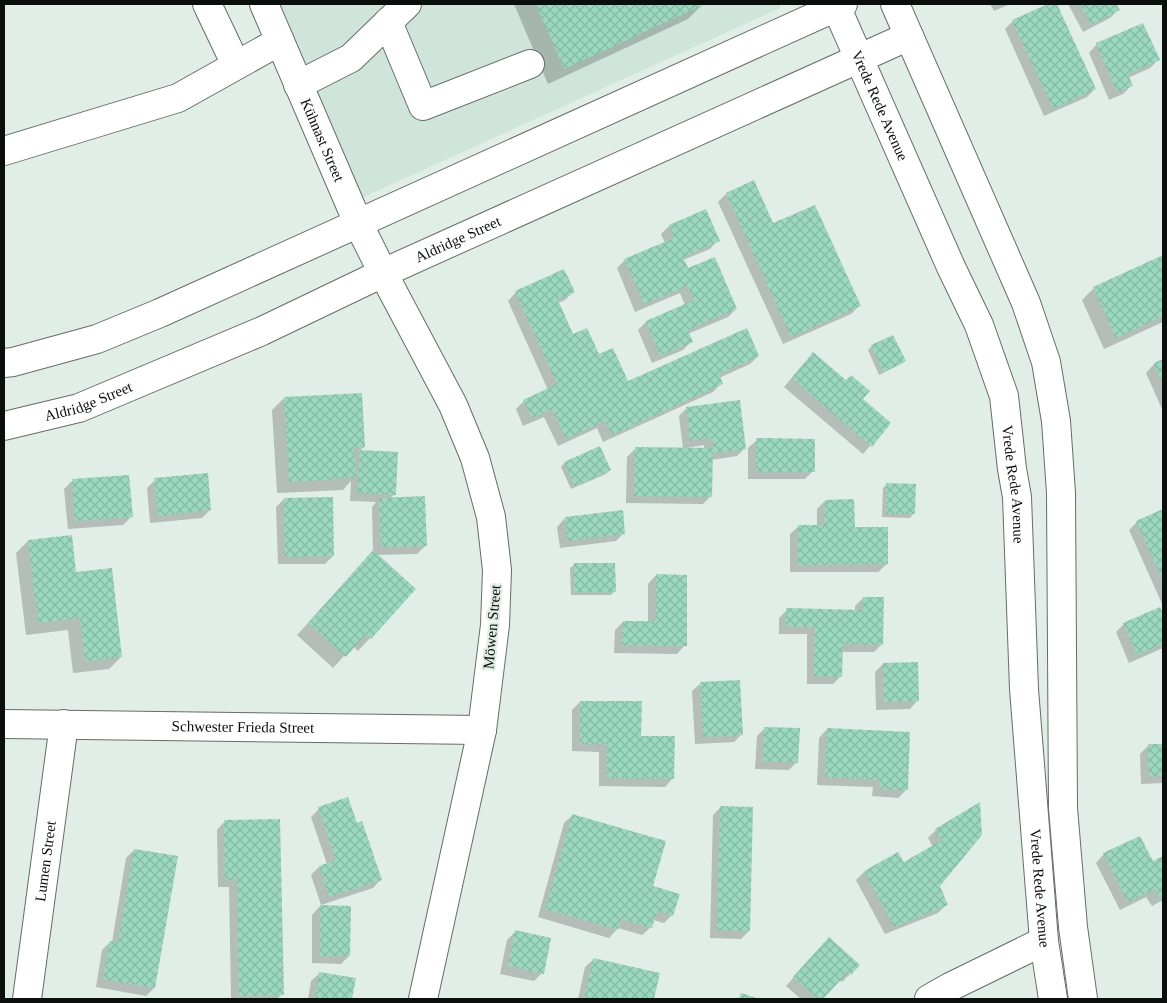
<svg xmlns="http://www.w3.org/2000/svg" width="1167" height="1003" font-family="'Times New Roman',serif">
  <style>
    .built { fill: #cfe4da }
    .shadow { fill: #0003; fill-rule: evenodd }
    .building { fill: url(#building-cross-hatch) }
    .lines { fill: none; stroke-linecap: round; stroke-linejoin: round }
    .minor-casing { stroke: #636e69; stroke-width: 30 }
    .minor { stroke: #fff; stroke-width: 28 }
    .labels { text-anchor: middle; dominant-baseline: central; stroke-width: 4.5; stroke-linejoin: round; paint-order: stroke }
    .street-label { font-size: 15px; fill: #0a0e0c; stroke: #e1ede7 }
  </style>
  <defs>
    <pattern id="building-cross-hatch" width="8" height="8" patternUnits="userSpaceOnUse" patternTransform="scale(1.25)"><rect width="8" height="8" fill="#9bd9bf"/><path d="M0 0l8 8M0 8l8-8" fill="none" stroke="#84b9a3"/></pattern>
  </defs>
  <rect width="100%" height="100%" fill="#e1ede7"/>
  <path class="built" d="M264 4H780V8L350 203Z"/>
  <g class="shadow">
    <path d="M514 4H703L688 19 548 84Z"/>
    <path d="M990 4H1010L994 11Z"/>
    <path d="M1052 4H1056L1095 89 1087 97 1044 116 1005 29 1013 21Z"/>
    <path d="M1068 4H1115L1118 10 1110 18 1083 32Z"/>
    <path d="M1097 44 1158 60 1150 68 1128 78 1131 86 1123 94 1109 100 1089 53Z"/>
    <path d="M726 194 773 225 859 306 851 314 783 344 718 202Z"/>
    <path d="M706 211 718 240 710 249 683 260 687 270 736 309 728 317 688 334 691 342 683 350 652 363 638 330 646 322 685 305 680 293 635 312 617 268 625 260 665 243 661 234 669 226Z"/>
    <path d="M1163 257V322L1104 349 1082 300 1094 288Z"/>
    <path d="M516 292H573L565 300 558 303 573 336 599 356 628 382 758 356 750 364 719 378 721 383 713 392 603 442 597 428 558 446 544 417 523 426 516 409 524 401 548 390 508 301Z"/>
    <path d="M872 346 905 361 901 364 879 375 868 350Z"/>
    <path d="M1163 361V409H1162L1146 373 1154 364Z"/>
    <path d="M805 362 862 399 889 424 863 454 784 387Z"/>
    <path d="M284 398 364 447 359 451 396 453 394 495 390 498 426 545 417 554 376 555 415 589 358 651 353 646 333 668 297 635 373 552 372 507 376 502 350 501 351 481 343 490 277 493 272 410Z"/>
    <path d="M687 408 745 448 737 456 711 460V496L703 504 626 503 627 457 635 449H683L679 416ZM704 445V450L686 448Z"/>
    <path d="M757 440 813 471 805 479H748V448Z"/>
    <path d="M599 448 610 470 606 474 571 489 561 467 564 463Z"/>
    <path d="M155 480 210 510 202 518 150 523 147 488Z"/>
    <path d="M72 481 131 517 123 525 68 529 64 489Z"/>
    <path d="M887 484 913 514 910 518 882 517 883 488Z"/>
    <path d="M284 499 333 556 325 564H278L276 507Z"/>
    <path d="M825 501 853 528 887 564 878 572H790V534L799 526H817V509Z"/>
    <path d="M1163 511V606L1129 530 1137 522Z"/>
    <path d="M565 518 624 533 616 541 560 548 557 527Z"/>
    <path d="M28 541 75 573 121 657 109 669 73 673 68 630 26 635 16 553Z"/>
    <path d="M574 565 614 592 611 595H571L570 568Z"/>
    <path d="M656 575 685 645 677 654 614 653 615 630 623 622H648V584Z"/>
    <path d="M863 598 882 644 874 652H841V676L833 684H807V634H779V618L787 610 855 611V606Z"/>
    <path d="M1160 609 1163 617V648L1129 663 1116 632 1124 624Z"/>
    <path d="M883 664 918 700 910 709 876 710 875 672Z"/>
    <path d="M701 683 742 734 734 742 695 744 692 691Z"/>
    <path d="M580 702 673 778 665 787 599 786V752L572 751V710Z"/>
    <path d="M765 728 797 762 789 770 755 769 757 736Z"/>
    <path d="M827 729 907 789 898 798 872 796 873 787 817 785 819 738Z"/>
    <path d="M1163 745V783L1141 784 1140 754 1148 746Z"/>
    <path d="M979 804 938 886 946 905 938 913 885 934 856 880 864 872 904 864 933 847 928 838 936 830Z"/>
    <path d="M721 807 749 931 741 939 710 938 713 815Z"/>
    <path d="M319 809 356 824 381 879 373 888 321 905 311 875 319 867 327 864 311 817Z"/>
    <path d="M573 815 651 887 672 915 664 923 653 920 651 927 642 935 618 928 609 938 538 917 564 823Z"/>
    <path d="M225 821 282 994 277 999H231L229 887H218L217 830Z"/>
    <path d="M134 850 154 988 146 996 96 987 102 950 110 942H112L126 858Z"/>
    <path d="M1104 854 1153 863 1163 858V900L1152 906 1146 897 1120 910 1096 863Z"/>
    <path d="M320 906 349 956 341 964 312 963V915Z"/>
    <path d="M516 931 542 973 534 981 500 974 507 940Z"/>
    <path d="M821 947 850 974 842 982 839 980 821 999H801L786 986Z"/>
    <path d="M594 959 658 974 652 999H578L585 967Z"/>
    <path d="M320 973 354 979 351 999H308L311 981Z"/>
  </g>
  <g class="building">
    <path d="M536 4H705L564 69Z"/>
    <path d="M1048 4H1057L1096 89 1053 109 1012 20Z"/>
    <path d="M1080 4H1116L1120 10 1091 25Z"/>
    <path d="M1143 23 1160 60 1128 74 1133 86 1117 92 1096 43Z"/>
    <path d="M754 180 773 223 815 205 861 306 791 337 726 193Z"/>
    <path d="M706 209 720 241 683 257 688 268 715 257 737 309 688 330 693 342 660 356 646 321 694 300 688 286 644 304 624 259 674 238 669 225Z"/>
    <path d="M1163 255V316L1116 338 1093 287Z"/>
    <path d="M564 269 575 292 558 300 573 334 587 328 599 354 613 348 628 381 747 328 759 356 719 374 723 384 612 435 605 421 566 439 552 409 532 418 523 400 557 384 515 291Z"/>
    <path d="M893 335 906 361 883 372 871 345Z"/>
    <path d="M813 352 846 380 851 375 870 391 863 399 891 423 872 447 792 378Z"/>
    <path d="M1163 359V385L1154 363Z"/>
    <path d="M362 393 365 447 354 448 356 478 289 482 284 397Z"/>
    <path d="M740 400 746 449 714 453 712 438 690 441 686 407Z"/>
    <path d="M756 438 815 439V472H756Z"/>
    <path d="M600 446 611 470 575 486 564 462Z"/>
    <path d="M635 447 713 448 712 497 634 496Z"/>
    <path d="M360 450 398 452 396 495 357 493Z"/>
    <path d="M208 473 211 510 158 516 154 478Z"/>
    <path d="M129 475 133 517 75 521 72 479Z"/>
    <path d="M886 483 916 484 915 514H886Z"/>
    <path d="M425 496 427 546 381 547 379 498Z"/>
    <path d="M333 497 334 556 285 557 284 498Z"/>
    <path d="M854 499 855 527H888V564L798 565V525H824L825 500Z"/>
    <path d="M1163 509V580L1136 521Z"/>
    <path d="M623 510 625 534 567 541 565 517Z"/>
    <path d="M72 535 76 572 112 568 122 657 85 661 80 618 38 623 28 540Z"/>
    <path d="M373 550 416 589 371 639 366 634 346 657 308 623Z"/>
    <path d="M574 563H615L616 592H574Z"/>
    <path d="M656 574 687 575V646L622 645 623 621H656Z"/>
    <path d="M863 597H884L883 645 843 644 842 677 814 676 815 627 786 626V608L862 610Z"/>
    <path d="M1160 607 1163 614V644L1137 655 1123 623Z"/>
    <path d="M918 662 919 701 884 702 883 663Z"/>
    <path d="M740 680 743 735 703 737 700 682Z"/>
    <path d="M580 701H642L641 736H675L674 779 607 778V744H580Z"/>
    <path d="M764 727 800 728 798 763 763 761Z"/>
    <path d="M827 728 910 732 908 790 880 789V780L825 777Z"/>
    <path d="M1148 744H1163V776H1149Z"/>
    <path d="M348 797 357 823 362 821 382 880 329 897 319 866 336 860 318 807Z"/>
    <path d="M980 802 982 835 940 886 948 905 894 927 864 871 898 852 904 862 942 840 935 829Z"/>
    <path d="M720 806 753 807 750 931 717 930Z"/>
    <path d="M572 814 666 841 653 886 680 894 673 916 657 911 652 928 621 919 618 930 545 909Z"/>
    <path d="M280 819 284 995 239 996 237 879 225 880 224 820Z"/>
    <path d="M1140 836 1153 861 1163 856V897L1160 898 1155 889 1128 902 1103 853Z"/>
    <path d="M134 849 178 856 155 988 103 979 110 941 118 942Z"/>
    <path d="M320 905 351 906 350 956H320Z"/>
    <path d="M515 930 551 938 544 974 508 966Z"/>
    <path d="M829 937 860 965 851 975 848 972 823 999H818L793 977Z"/>
    <path d="M593 958 660 973 654 999H584Z"/>
    <path d="M319 972 356 978 352 999H315Z"/>
    <path d="M741 993 760 999H739Z"/>
  </g>
  <g class="lines">
    <g class="minor-casing">
      <g id="minor">
        <path d="M207 4 236 65"/>
        <path id="s1" d="M264 4 358 223 383 273 453 405 475 458 491 517 497 570 495 625 482 730 423 999"/>
        <path id="s2" d="M835 4 951 267 979 325 1004 396 1012 469 1017 497 1024 689 1044 941 1053 999"/>
        <path d="M895 4 1026 303 1046 362 1056 421 1061 493 1063 808 1073 927 1083 999"/>
        <path d="M388 22 423 106 530 64"/>
        <path d="M298 85 351 58 407 4"/>
        <path d="M4 151 178 98 280 41"/>
        <path d="M4 363 13 362 97 339 160 313 843 4"/>
        <path id="s3" d="M4 426 79 408 262 331 383 273 909 36"/>
        <path id="s4" d="M4 724 482 730"/>
        <path id="s5" d="M27 999 64 724"/>
        <path d="M929 999 950 987 1044 941"/>
      </g>
    </g>
    <use href="#minor" class="minor"/>
  </g>
  <g class="labels">
    <g class="street-label">
      <text stroke="none"><textPath href="#s2" startOffset="111">Vrede Rede Avenue</textPath></text>
      <text stroke="none"><textPath href="#s1" startOffset="148">Kühnast Street</textPath></text>
      <text stroke="none"><textPath href="#s3" startOffset="492">Aldridge Street</textPath></text>
      <text stroke="none"><textPath href="#s3" startOffset="88">Aldridge Street</textPath></text>
      <text stroke="none"><textPath href="#s2" startOffset="516">Vrede Rede Avenue</textPath></text>
      <text transform="translate(492 627) rotate(-85)">Möwen Street</text>
      <text stroke="none"><textPath href="#s4" startOffset="239">Schwester Frieda Street</textPath></text>
      <text stroke="none"><textPath href="#s5" startOffset="139">Lumen Street</textPath></text>
      <text stroke="none"><textPath href="#s2" startOffset="921">Vrede Rede Avenue</textPath></text>
    </g>
  </g>
  <rect width="1167" height="1003" fill="none" stroke="#0a0e0c" stroke-width="10"/>
</svg>
